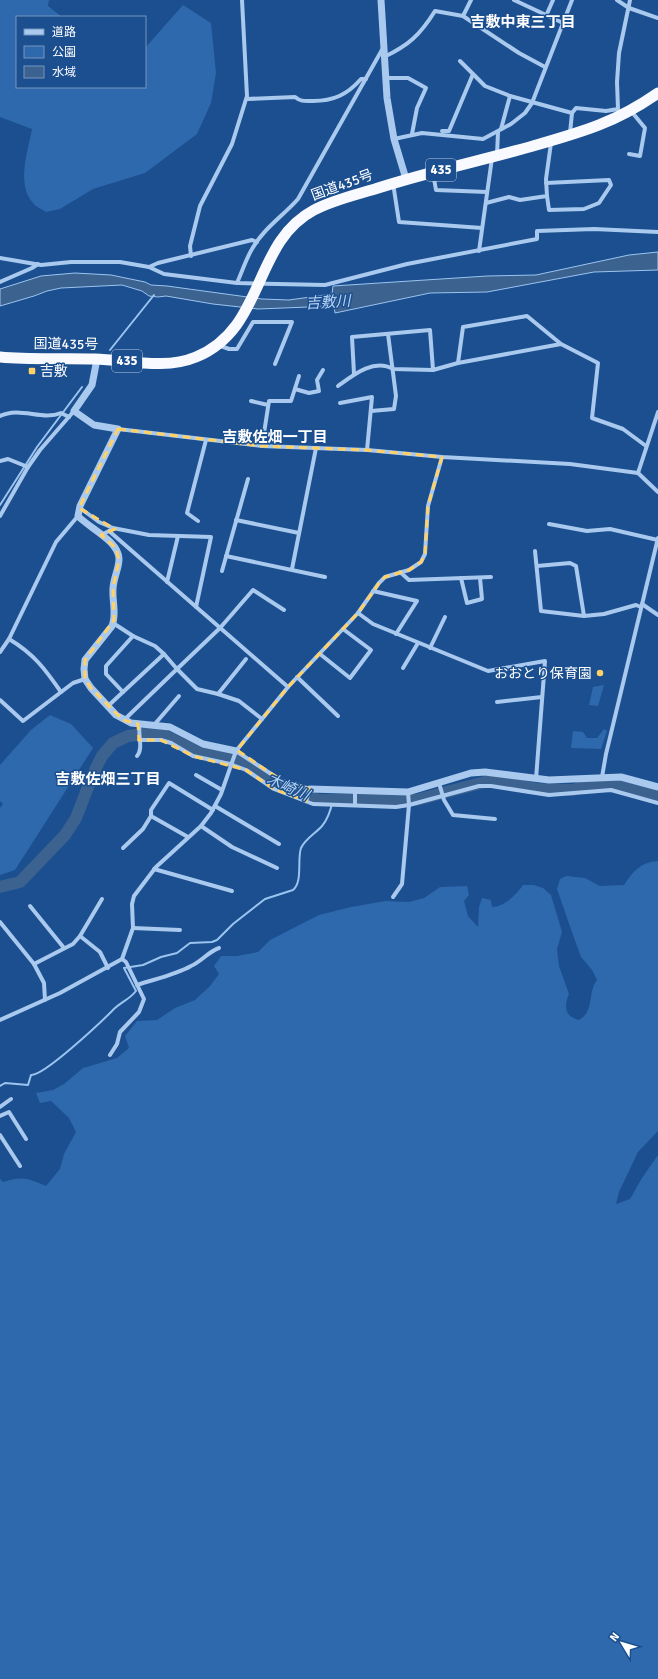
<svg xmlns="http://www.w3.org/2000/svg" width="658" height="1679" font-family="Signika,'Noto Sans JP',sans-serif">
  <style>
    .green { fill: #2e69ad }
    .water { fill: #3c6290; stroke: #9cc4f0 }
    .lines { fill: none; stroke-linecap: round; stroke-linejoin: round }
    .stream { stroke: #9cc4f0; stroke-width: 2 }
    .river { stroke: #3c6290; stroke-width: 12 }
    .minor { stroke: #a9c9ee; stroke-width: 4 }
    .tertiary { stroke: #a9c9ee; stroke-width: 7 }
    .trunk { stroke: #f8faff; stroke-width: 11 }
    .marked { fill: none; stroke: #ffd166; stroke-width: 3; stroke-dasharray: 8 5; stroke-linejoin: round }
    .poi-dot { fill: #ffd166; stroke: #1b4f8f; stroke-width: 1.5 }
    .labels { text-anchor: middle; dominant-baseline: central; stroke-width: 3; stroke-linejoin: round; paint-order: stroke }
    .shield { fill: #1b4f8f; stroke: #bbcadd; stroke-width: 1 }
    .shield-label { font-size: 13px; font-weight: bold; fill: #fff }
    .street-label { font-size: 14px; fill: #fff; stroke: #1b4f8f }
    .poi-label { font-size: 14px; fill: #fff; stroke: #1b4f8f; text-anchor: start }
    .neighbourhood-label { font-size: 15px; font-weight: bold; fill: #fff; stroke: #1b4f8f }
    .water-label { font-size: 15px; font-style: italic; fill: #b5d3f5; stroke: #1b4f8f }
  </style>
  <rect width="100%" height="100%" fill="#1b4f8f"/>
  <g class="green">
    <path d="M0 0H49L48 6 62 17H17V87H145V48L183 5 211 23 216 73 211 103 197 134 145 173 93 189 60 209 46 212C42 209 36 207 33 203 16 184 28 151 32 129L0 117Z"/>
    <path d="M604 685 598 706 589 705 593 687Z"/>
    <path d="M50 715 71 724 93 748 15 870 0 875V808L3 804 0 801V765L31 730Z"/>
    <path d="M604 729 607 731 601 749 571 748 573 731 583 732 587 738H597Z"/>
    <path d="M658 861V1131L638 1152 619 1192 616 1204 630 1199 642 1178 658 1155V1679H0V1179L3 1182C23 1176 27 1178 46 1186L60 1169 64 1154 76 1132 69 1118 51 1101 40 1103 36 1093 53 1090 64 1084 83 1068 117 1058 129 1048 125 1036 137 1021 157 1020 175 1008 195 1000 210 986 219 974 214 966 221 956H237L258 952 270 940 319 915 351 907 385 901 409 902 424 898 440 887 467 886 469 895 464 901 468 916 478 927 479 907 482 898 491 900 492 907C504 907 516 895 523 885H534L543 888 551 895 562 932 557 949 559 966 569 994C564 1006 564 1016 579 1020 595 1011 587 993 597 980L592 970 581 957 573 935 557 889 560 879 566 876 585 878 600 886 624 885C633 871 641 862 658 861Z"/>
  </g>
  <path class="water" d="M658 252V270L594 272 487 292 430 293 335 313 334 306 258 309 213 304 166 296 158 297 149 296 142 291 122 285 61 288 47 291 34 296 0 306V289L41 276 75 273 111 275 145 282 151 285 167 286 262 299 289 300 332 294 333 286 487 276 536 275 629 255Z"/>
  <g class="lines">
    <g class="stream">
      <path d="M110 350 154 295"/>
      <path d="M0 505 37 447 82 387"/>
      <path d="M0 1086 5 1083 28 1085 31 1075C44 1076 101 1022 112 1011 119 1003 129 1000 136 991L124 968 143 965 161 957 177 953 190 943 212 942 217 940 233 924 265 899 293 890C303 882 297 859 301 848 305 839 316 833 322 826 328 819 331 809 333 800"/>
    </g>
    <path class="river" d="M0 887 20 882 65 835 76 818 93 774 102 756 113 743 128 736 145 734 166 736 198 752 238 760 277 785 318 800H416L485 782H498L537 789 573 790 581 787 613 785 635 789 658 797"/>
    <g class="minor">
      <path d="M514 0 563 23"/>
      <path d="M617 0 629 8 658 18"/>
      <path d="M463 16 471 0"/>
      <path d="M546 16 553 0"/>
      <path d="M384 57C409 45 420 35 435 11L463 16 519 53 545 67"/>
      <path d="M460 61 485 86 510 96 572 113 570 133"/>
      <path d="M386 78H408L426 88 417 108 412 134"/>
      <path d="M247 99 295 97C301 102 305 101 313 101 333 101 347 95 361 79H366"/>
      <path d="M572 113 576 108 606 111 618 109 617 82 619 53 630 0"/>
      <path d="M501 129 510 96"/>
      <path d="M442 131H449L473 74"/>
      <path d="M394 139 422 133 483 139 511 124 525 113 532 103 572 0"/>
      <path d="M629 154 640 156 645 128 631 111"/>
      <path d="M497 155 498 132"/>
      <path d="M433 173 436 190 487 192"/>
      <path d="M393 183 399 222 482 228"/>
      <path d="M546 183 609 180 611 185 599 203 584 209 549 210 547 196"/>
      <path d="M486 203 509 197 520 200 547 196 546 179 551 143"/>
      <path d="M479 251 492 158"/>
      <path d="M191 256 190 246 200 206 232 144 247 96 242 0"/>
      <path d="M0 258 41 265 71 262H120L149 267 164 274 237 283 325 285 407 264 537 239V231L594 229 658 232"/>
      <path d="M149 267 158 263 252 240 257 242"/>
      <path d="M0 282 32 268 38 264"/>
      <path d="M237 283C242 272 246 259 252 249 263 229 283 216 298 199L383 48"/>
      <path d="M561 344 458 363 463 327 527 316 561 344 598 363 592 418 623 429 646 446"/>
      <path d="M218 345 229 349H237L253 322H292L275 364"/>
      <path d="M354 374 352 337 430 330 433 370 458 363"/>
      <path d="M338 386C353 375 374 358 393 369L433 370"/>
      <path d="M295 389 309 393 319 391 317 380 323 370"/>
      <path d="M251 401 268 405"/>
      <path d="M340 403 372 397 367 450"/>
      <path d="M371 411 394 409 396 396 388 334"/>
      <path d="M0 416C20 406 42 421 61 413L69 417"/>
      <path d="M118 429 262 446 367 450 442 457 570 464 638 473 658 492"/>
      <path d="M262 446 269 401H291L299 376"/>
      <path d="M0 461 8 459 28 467"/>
      <path d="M638 473 658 412"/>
      <path d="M80 508 99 522 113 528"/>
      <path d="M0 516 28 467 40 450 74 411"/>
      <path d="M236 520 299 533"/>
      <path d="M198 521 187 513 206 440"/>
      <path d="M549 524 587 531 610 529 658 540"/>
      <path d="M109 531 113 528 149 535 211 537 196 607"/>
      <path d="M101 535 109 531 288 687"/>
      <path d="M535 551 541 611 584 616"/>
      <path d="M226 556 325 577"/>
      <path d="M537 566 570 563 576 566 584 616 604 614 636 605 641 607"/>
      <path d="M292 569 316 448"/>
      <path d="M222 571 248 479"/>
      <path d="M400 572 409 580 491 577"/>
      <path d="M461 578 467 603 482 599 480 578"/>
      <path d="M167 582 178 536"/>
      <path d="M373 591 417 601 396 634"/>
      <path d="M642 604 658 615"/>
      <path d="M358 613 373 624 488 671 545 661 536 779"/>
      <path d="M113 623 133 636 106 666V674L123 692 164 654 177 669 220 628 253 590 284 610"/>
      <path d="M133 636 155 646 164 654"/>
      <path d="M9 639C34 654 45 669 61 692"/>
      <path d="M430 648 445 617"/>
      <path d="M0 652 9 639 56 542 78 516"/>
      <path d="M320 654 350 678 371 650 343 629"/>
      <path d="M403 668 418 643"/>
      <path d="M297 677 338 716"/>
      <path d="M218 694 246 659"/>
      <path d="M0 700 23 721 73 683 85 679"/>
      <path d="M497 702 542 697"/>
      <path d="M108 706 123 692"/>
      <path d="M124 720 177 669 197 689 218 694 239 701 262 719"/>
      <path d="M154 725 179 696"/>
      <path d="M139 740H161L171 743 193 756 230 764 246 770 274 789 313 804 396 807 409 805 479 786H491L549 795 611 790 658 803"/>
      <path d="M236 751 282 781 310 789 306 801"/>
      <path d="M137 756C144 748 137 734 140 724"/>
      <path d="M196 775 222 790"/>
      <path d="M602 777 606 754 658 538"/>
      <path d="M439 783 444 800 453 815 495 819"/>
      <path d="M355 805V790"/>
      <path d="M215 806 279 844"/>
      <path d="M151 816 188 837"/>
      <path d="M201 826 232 847 277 868"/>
      <path d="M123 848 143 829 151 816V810L169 783 213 810"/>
      <path d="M154 869 232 891"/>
      <path d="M393 897 402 884 409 805 408 792"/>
      <path d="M30 906 64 948"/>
      <path d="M0 922 34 964 44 983 45 1000"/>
      <path d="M133 928 180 930"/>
      <path d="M80 936 100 952 108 968"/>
      <path d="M34 964 73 944 80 936 102 899"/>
      <path d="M137 985C155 979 175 975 191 966 202 961 208 952 219 948"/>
      <path d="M0 1020 60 993 122 959 133 928 132 904 134 896 156 867 201 826 211 813 221 794 236 751 288 687 358 613 379 583 385 577 409 570 421 562 425 554 428 506 442 457"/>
      <path d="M110 1055 117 1044 120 1032 139 1012 144 999 126 962 122 959"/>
      <path d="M0 1107 11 1099"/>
      <path d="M0 1116 9 1112 26 1139"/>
      <path d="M0 1135 20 1166"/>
    </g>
    <g class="tertiary">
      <path d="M381 0 387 98 394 139 406 179"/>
      <path d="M97 359 92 385 74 411 94 425 118 429 80 506 78 516C89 528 119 541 119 559 119 569 113 579 113 589 112 602 117 613 112 626L85 660 84 669 85 679 91 688 116 715 131 723 170 727 203 744 236 751"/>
      <path d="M310 789 408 792 471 773 485 772 549 780 621 777 658 787"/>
    </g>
    <path class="trunk" d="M0 357C31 360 63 358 95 359 128 360 165 370 196 357 266 328 252 243 314 210 333 200 355 195 375 189 427 172 480 161 533 146 582 132 615 123 658 93"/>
  </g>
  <path class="marked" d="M118 429 262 446 367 450 442 457 428 506 425 554 421 562 409 570 385 577 379 583 358 613 288 687 237 750 282 781 310 789 306 801 274 789 246 770 193 756 161 740H139L138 724 123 720 91 688 85 679V660L114 620 113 588 119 560 116 548 101 535 115 529 79 508Z"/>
  <g class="poi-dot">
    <rect x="28" y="367" width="8" height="8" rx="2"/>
    <circle cx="600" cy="673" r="4"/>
  </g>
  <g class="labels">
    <g class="shield">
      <rect x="426" y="159" width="30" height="22" rx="3"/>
      <rect x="112" y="350" width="30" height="22" rx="3"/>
    </g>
    <g class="shield-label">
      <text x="441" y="170">435</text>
      <text x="127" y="361">435</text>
    </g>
    <g class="street-label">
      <text transform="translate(342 185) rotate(-20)">国道435号</text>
      <text transform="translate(66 344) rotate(1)">国道435号</text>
    </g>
    <g class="poi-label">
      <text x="40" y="371">吉敷</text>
      <text x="592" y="673" text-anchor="end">おおとり保育園</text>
    </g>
    <g class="neighbourhood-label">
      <text x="523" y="22">吉敷中東三丁目</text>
      <text x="275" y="437">吉敷佐畑一丁目</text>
      <text x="108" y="779">吉敷佐畑三丁目</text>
    </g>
    <g class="water-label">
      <text transform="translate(328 302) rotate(-3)">吉敷川</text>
      <text transform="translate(288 787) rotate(24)">木崎川</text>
    </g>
  </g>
  <rect x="16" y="16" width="130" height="72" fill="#1b4f8f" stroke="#7695bc"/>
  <rect x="24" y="29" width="20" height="6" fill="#a9c9ee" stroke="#7695bc"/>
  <text x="52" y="36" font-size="12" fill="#ffffff">道路</text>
  <rect x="24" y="46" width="20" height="12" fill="#2e69ad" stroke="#7695bc"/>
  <text x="52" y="56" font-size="12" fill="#ffffff">公園</text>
  <rect x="24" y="66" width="20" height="12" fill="#3c6290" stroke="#7695bc"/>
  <text x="52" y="76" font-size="12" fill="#ffffff">水域</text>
  <g transform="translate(622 1643) rotate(308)" stroke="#1b4f8f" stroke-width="3" paint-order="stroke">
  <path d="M0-3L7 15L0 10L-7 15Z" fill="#ffffff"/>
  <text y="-6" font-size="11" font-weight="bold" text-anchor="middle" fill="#ffffff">N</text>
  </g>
</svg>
